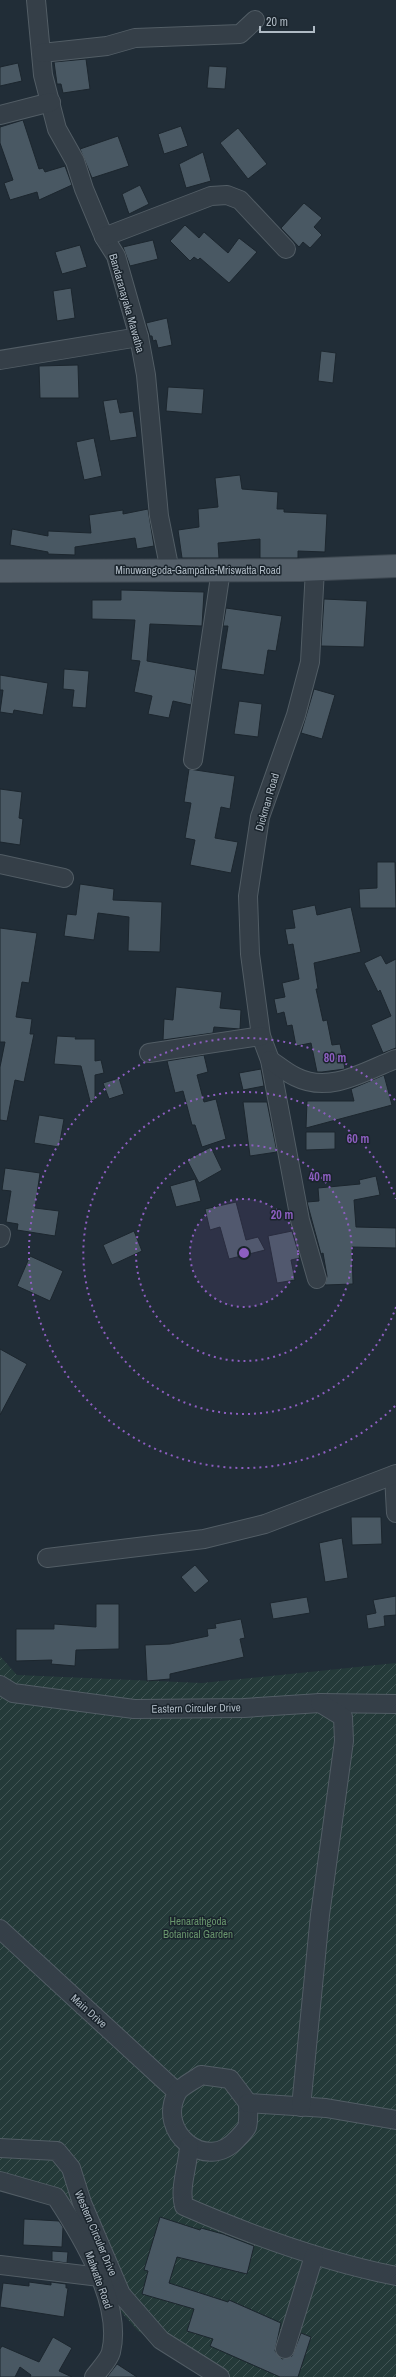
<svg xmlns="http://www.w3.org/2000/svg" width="396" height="2377" font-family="'Archivo Narrow',sans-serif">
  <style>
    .garden { fill: url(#garden-furrows) }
    .building { fill: #495863; stroke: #1c262e }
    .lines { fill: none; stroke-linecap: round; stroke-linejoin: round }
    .minor-casing { stroke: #525d65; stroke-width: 20 }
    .major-casing { stroke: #3e4851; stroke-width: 24 }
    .minor { stroke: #353f48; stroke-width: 18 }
    .major { stroke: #535e68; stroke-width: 22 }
    .ring { fill: none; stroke: #8d5ec1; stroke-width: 2; stroke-dasharray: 2 4 }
    .labels { text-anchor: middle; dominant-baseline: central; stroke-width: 3; stroke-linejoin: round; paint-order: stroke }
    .street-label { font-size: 11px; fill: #afbac4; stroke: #1a242c }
    .park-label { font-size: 11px; fill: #68946c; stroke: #1a242c }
    .centre { fill: #8d5ec1; stroke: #1a242c; stroke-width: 2 }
    .ring-label { font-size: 12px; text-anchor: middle; font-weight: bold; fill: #8d5ec1; stroke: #1a242c; stroke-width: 3; stroke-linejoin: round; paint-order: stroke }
  </style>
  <defs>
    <pattern id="garden-furrows" width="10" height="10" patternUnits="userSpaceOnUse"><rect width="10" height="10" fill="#243a39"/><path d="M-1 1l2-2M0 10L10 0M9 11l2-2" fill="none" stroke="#415454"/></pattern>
  </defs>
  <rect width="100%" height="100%" fill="#212d37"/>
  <path class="garden" d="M0 1656 17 1675 202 1683 396 1663V2377H201L137 2330 122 2313 72 2203 56 2188 0 2173Z"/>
  <g class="building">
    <path d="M86 59 90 89 63 93 61 84H57L54 62Z"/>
    <path d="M18 63 22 81 0 86V67Z"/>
    <path d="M209 66 227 67 225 89 207 88Z"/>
    <path d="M23 120 39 169 43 168 45 172 65 166 72 185 39 200 37 192 10 200 4 183 13 180 0 143V127Z"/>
    <path d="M181 126 188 146 164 154 158 134Z"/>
    <path d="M238 128 267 164 248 179 220 143Z"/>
    <path d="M118 136 129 166 92 178 80 149Z"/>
    <path d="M203 152 211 181 186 188 179 164Z"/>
    <path d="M140 185 149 204 129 214 122 194Z"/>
    <path d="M304 203 322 218 314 227 322 235 310 248 303 242 299 247 281 228Z"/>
    <path d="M185 225 199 238 204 232 228 253 239 238 257 252 229 283 200 258 198 260 194 257 190 261 170 241Z"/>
    <path d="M153 240 158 259 130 266 123 247Z"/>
    <path d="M80 245 87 267 62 274 55 252Z"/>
    <path d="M71 288 75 318 57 321 53 291Z"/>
    <path d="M167 318 172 345 158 348 156 340 153 341 152 336H150L146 323Z"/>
    <path d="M321 351 336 353 333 383 318 381Z"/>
    <path d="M78 365 79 398H40L39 366Z"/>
    <path d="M168 387 204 389 202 414 166 411Z"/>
    <path d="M117 399 120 413 133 411 137 437 110 441 103 401Z"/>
    <path d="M94 438 102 476 84 480 76 442Z"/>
    <path d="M240 475 242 489 278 492 277 509H284V512L327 514 325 552 298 551V558H260V539L218 543 219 558H182L178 530 199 527 198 509 218 507 215 478Z"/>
    <path d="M148 509 154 546 137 549 135 538 75 547V555L48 554V552L10 545 12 529 48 536V531L91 533 89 515 123 510V514Z"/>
    <path d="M121 590 204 592 202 626 150 624 147 661 196 670 191 705 173 701 169 718 148 714 152 696 134 692 140 661 131 660 135 620 92 619V600H121Z"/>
    <path d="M324 599 367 601 364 647 321 646Z"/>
    <path d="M226 608 282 616 276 651 268 650 264 675 221 669 228 626H223Z"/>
    <path d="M64 669 89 671 86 708 72 707 74 690 63 689Z"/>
    <path d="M0 675 48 683 43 715 14 710 13 714 0 712 3 690H0Z"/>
    <path d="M314 689 335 695 322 739 301 733Z"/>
    <path d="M239 701 262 704 258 737 234 734Z"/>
    <path d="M189 769 235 776 230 809 221 807 215 838 238 842 231 873 190 865 195 840 185 838 191 803 184 802Z"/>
    <path d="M0 789 22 792 19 818 23 819 20 845 0 842Z"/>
    <path d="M377 862H395L396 908H360L359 889 377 888Z"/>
    <path d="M80 884 114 889 113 900 162 902 160 952 128 951 129 917 98 913 94 940 64 936 67 914 76 915Z"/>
    <path d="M315 905 317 915 351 907 361 952 314 963 318 989H316L323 1021 327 1020 332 1045 340 1044 345 1069 322 1072H317L311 1043 296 1046 292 1025 287 1026 284 1012 277 1014 274 999 285 997 282 983 299 979 293 944 288 945 285 929 295 928 292 910Z"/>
    <path d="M0 928 37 933 29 983 22 982 16 1017 32 1019 30 1034H34L24 1082 15 1080 7 1121 0 1120V1067L5 1042H0Z"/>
    <path d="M381 955 386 964 396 959V1048L383 1053 371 1025 391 1016 380 990 378 992 364 963Z"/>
    <path d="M176 987 222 992 220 1008 241 1010 240 1029 214 1027 213 1033 163 1040 164 1019 173 1020Z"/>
    <path d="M57 1036 76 1037 75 1039H95V1061L101 1060 104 1073 95 1075V1100L90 1101 81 1066 54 1064Z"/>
    <path d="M204 1055 208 1072 197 1075 204 1102 216 1099 226 1139 202 1147 195 1125H192L183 1091 175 1093 167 1061Z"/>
    <path d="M261 1069 264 1086 243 1090 239 1073Z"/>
    <path d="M384 1075 392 1105 306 1128 307 1101H354L351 1089Z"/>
    <path d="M119 1078 124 1094 109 1099 103 1083Z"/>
    <path d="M243 1102H267L277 1152 250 1156Z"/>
    <path d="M39 1115 64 1119 59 1147 34 1143Z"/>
    <path d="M306 1132H335V1149L306 1150Z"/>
    <path d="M211 1147 222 1170 199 1183 187 1160Z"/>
    <path d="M5 1168 40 1173 35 1208 59 1211 55 1236 17 1230 18 1224 6 1222 11 1191 2 1190Z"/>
    <path d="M376 1176 380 1195 354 1200 356 1227 396 1228V1248L352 1247 353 1284 325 1285 327 1276 323 1253 321 1254 307 1202 319 1201 318 1188 360 1184 359 1180Z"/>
    <path d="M195 1179 201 1201 176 1207 170 1186Z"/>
    <path d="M236 1202 246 1240 258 1237 265 1250 229 1259 220 1227 210 1230 205 1209Z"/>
    <path d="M134 1231 142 1251 112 1265 103 1245Z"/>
    <path d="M292 1231 300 1258 291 1260 295 1280 277 1283 268 1236Z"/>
    <path d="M30 1256 63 1271 50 1301 17 1286Z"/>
    <path d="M0 1349 27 1364 0 1415Z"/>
    <path d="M351 1517H381L382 1544 352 1545Z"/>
    <path d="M342 1538 348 1578 325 1582 319 1543Z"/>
    <path d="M195 1565 209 1581 195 1593 181 1577Z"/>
    <path d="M396 1596V1615L384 1616 385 1626 368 1629 366 1615 376 1613 373 1600Z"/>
    <path d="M307 1597 310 1613 273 1619 270 1603Z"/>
    <path d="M96 1604H119V1649L76 1650 75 1666 51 1664 52 1660 16 1661V1629H54V1624L96 1627Z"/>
    <path d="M241 1619 245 1638 240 1639 244 1657 170 1674V1679L147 1681 145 1645 170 1644 208 1636 207 1629 216 1628 215 1624Z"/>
    <path d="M160 2217 200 2230 201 2228 223 2234 254 2246 247 2274 177 2257 169 2283 228 2302 229 2300 281 2323 275 2351 282 2359 292 2356 301 2333 311 2337 298 2377H280L210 2346 213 2339 187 2331 194 2309 142 2294 148 2271 144 2270Z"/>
    <path d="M24 2219 59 2221 63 2227 62 2247 23 2245Z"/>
    <path d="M52 2251 68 2252 67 2263 52 2261Z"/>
    <path d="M29 2282 51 2285V2282L66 2284V2288H68L64 2317 0 2307 3 2283 29 2286Z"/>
    <path d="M53 2337 72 2348 59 2371 72 2377H30L31 2375 20 2367 15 2377H0V2349L2 2346 39 2362Z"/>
    <path d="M117 2364 137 2377H107Z"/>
  </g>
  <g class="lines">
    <g class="minor-casing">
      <g id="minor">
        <path d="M36 0 43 75 57 129 75 161 84 189 104 237 116 256 139 337 146 375 159 516 170 571"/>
        <path d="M42 53 107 46 135 38 240 34 255 20"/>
        <path d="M0 115 51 102"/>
        <path d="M104 237 211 196 227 195 240 200 286 249"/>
        <path d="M0 360 139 337"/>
        <path d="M315 569 310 662 296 715 260 817 248 896 250 954 261 1036 270 1060 300 1220 317 1279"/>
        <path d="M193 760 221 570"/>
        <path d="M0 864 64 878"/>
        <path d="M149 1053 261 1036"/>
        <path d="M270 1060C279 1066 287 1073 296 1077 330 1094 365 1071 396 1059"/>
        <path d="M0 1238 1 1234"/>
        <path d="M394 1475 396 1513"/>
        <path d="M47 1558 204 1539 265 1524 396 1474"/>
        <path d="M0 1685 13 1693 134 1709 244 1708 320 1703 396 1704"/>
        <path d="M0 1929 177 2092"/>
        <path d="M201 2075 230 2079 248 2103C248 2110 249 2120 247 2127 245 2131 240 2136 237 2139 207 2173 156 2133 177 2093 181 2086 195 2080 201 2075Z"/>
        <path d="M248 2103 326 2108 396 2120"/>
        <path d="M301 2107 320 1915 344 1741 343 1717 320 1703"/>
        <path d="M189 2146C188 2167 179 2187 184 2206 253 2236 322 2261 396 2276"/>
        <path d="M0 2148 57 2151 71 2168 82 2203 121 2294 161 2340 220 2377"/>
        <path d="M0 2181 56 2197C81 2235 123 2303 111 2352 109 2360 99 2370 94 2377"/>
        <path d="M0 2265 100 2277"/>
        <path d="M285 2349 314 2256"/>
      </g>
    </g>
    <g class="major-casing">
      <path id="major" d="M0 571 300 570 396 566"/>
    </g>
    <use href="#minor" class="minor"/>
    <use href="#major" class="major"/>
  </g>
  <circle cx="244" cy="1253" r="54" fill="#8d5ec1" fill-opacity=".12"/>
  <g class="ring">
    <circle cx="244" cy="1253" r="54"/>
    <circle cx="244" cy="1253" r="108"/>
    <path d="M396 1307A161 161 0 1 1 396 1199"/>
    <path d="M395 1406A215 215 0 1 1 395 1100"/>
  </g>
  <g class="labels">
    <g class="street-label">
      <text transform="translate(127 303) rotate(74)">Bandaranayaka Mawatha</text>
      <text x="198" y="570">Minuwangoda-Gampaha-Mriswatta Road</text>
      <text transform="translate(267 802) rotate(-74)">Dickman Road</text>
      <text transform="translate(196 1708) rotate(-1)">Eastern Circuler Drive</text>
      <text transform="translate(89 2011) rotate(42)">Main Drive</text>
      <text transform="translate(96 2233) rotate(67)">Western Circuler Drive</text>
      <text transform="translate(99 2280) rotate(70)">Malwatte Road</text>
    </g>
    <g class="park-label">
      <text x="198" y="1921">Henarathgoda<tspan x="198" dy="13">Botanical Garden</tspan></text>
    </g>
  </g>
  <circle cx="244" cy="1253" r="6" class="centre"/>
  <g class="ring-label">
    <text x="335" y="1062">80 m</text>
    <text x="358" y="1143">60 m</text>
    <text x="320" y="1181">40 m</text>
    <text x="282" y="1219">20 m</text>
  </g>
  <path d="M260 26v6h54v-6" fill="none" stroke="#afbac4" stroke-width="2"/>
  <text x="266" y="26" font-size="12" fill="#afbac4" stroke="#1a242c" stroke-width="3" paint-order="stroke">20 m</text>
</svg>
